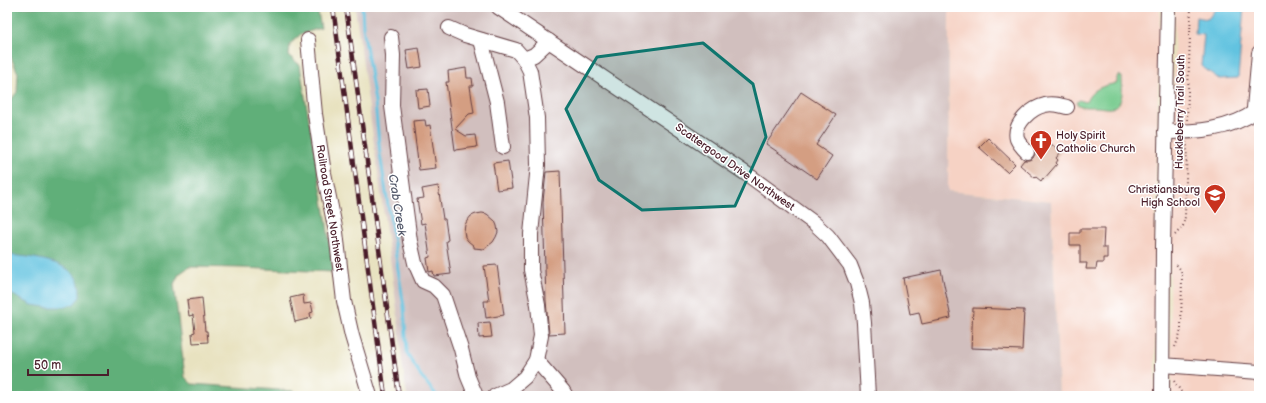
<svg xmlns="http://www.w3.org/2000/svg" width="1266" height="403" font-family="'Balsamiq Sans',sans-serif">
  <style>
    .built { fill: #f6d2c4 }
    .industrial { fill: #d1bfbe }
    .green { fill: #77cb8e; stroke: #60755c }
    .forest { fill: #61af79; stroke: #566752 }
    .water { fill: #62c3e0; stroke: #567186 }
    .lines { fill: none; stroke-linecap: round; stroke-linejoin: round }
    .stream { stroke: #62c3e0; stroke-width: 3 }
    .building { fill: #d49e82 }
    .minor-casing { stroke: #623c41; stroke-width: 16 }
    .path { stroke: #623c41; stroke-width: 2; stroke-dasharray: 1 3; stroke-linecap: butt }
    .minor { stroke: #fff; stroke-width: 14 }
    .rail-casing { stroke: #4a1f2b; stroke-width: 4.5 }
    .rail { stroke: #fff; stroke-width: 3; stroke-dasharray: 9; stroke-linecap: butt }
    .marked { fill: #0f766e; fill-opacity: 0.2; stroke: #0f766e; stroke-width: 3; stroke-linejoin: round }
    .labels { text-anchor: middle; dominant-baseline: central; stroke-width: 3; stroke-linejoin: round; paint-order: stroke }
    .street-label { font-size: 11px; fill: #4a1f2b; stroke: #fff }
    .poi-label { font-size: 11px; fill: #4a1f2b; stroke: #fff; text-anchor: start }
    .water-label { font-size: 12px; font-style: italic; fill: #52586a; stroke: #fff }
  </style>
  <rect width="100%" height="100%" fill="#fff"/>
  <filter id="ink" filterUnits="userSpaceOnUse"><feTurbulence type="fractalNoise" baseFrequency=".025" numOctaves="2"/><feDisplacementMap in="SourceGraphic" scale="8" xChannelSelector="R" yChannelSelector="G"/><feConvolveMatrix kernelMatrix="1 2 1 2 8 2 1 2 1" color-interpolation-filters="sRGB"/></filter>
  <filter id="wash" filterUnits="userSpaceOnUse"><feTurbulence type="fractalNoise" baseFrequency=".012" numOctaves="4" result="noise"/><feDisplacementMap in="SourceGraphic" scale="16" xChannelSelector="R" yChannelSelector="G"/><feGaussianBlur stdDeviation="0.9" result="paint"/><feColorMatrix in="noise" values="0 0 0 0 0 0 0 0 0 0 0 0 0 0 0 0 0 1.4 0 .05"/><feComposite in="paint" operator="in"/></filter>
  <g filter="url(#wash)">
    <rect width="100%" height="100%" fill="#e8e2c0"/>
    <g class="built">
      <path d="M949 7H1160L1155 217V396H1059L1051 201 948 191Z"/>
      <path d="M1175 7H1259V396H1172L1170 275Z"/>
    </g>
    <path class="industrial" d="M355 7H949L948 191 1051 201 1059 396H407L402 361 398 316Z"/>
    <path class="green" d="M1119 75 1122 77C1122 86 1125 105 1112 108 1107 109 1101 107 1096 107 1090 107 1082 108 1077 104V102L1079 100 1086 102C1092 88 1103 86 1117 83V77Z"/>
    <path class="forest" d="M7 7H317L321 28 301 34 290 44 289 56 300 65C310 134 326 203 333 272L241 268 189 267 179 274 174 284 185 377 192 384 294 391 293 396H7V103L9 102 17 92 18 73 7 49Z"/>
    <g class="water">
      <path d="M1217 7H1244L1238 78 1219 79 1201 66 1204 35 1195 34 1196 17 1208 19Z"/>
      <path d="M7 255C26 256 67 260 77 279 80 285 80 290 80 297L74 304 65 307H46L32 305 7 292Z"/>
    </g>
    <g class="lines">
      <path class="stream" d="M362 7 363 27 375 102 380 154 404 307 407 353 421 376 437 396"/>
    </g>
    <g id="blocks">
      <g class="building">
        <path d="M419 48 422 67 409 69 406 50Z"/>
        <path d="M466 68 467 78H472L473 86H470L474 113 469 114 455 129 466 136 475 135 477 147 455 150 446 82H449L448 71Z"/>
        <path d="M428 89 430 106 418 108 416 90Z"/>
        <path d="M801 92 836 115 816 145 832 156 817 179 766 144Z"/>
        <path d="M425 120 426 126 430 125 436 168 419 170 413 121Z"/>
        <path d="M988 138 1015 164 1007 172 979 147Z"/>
        <path d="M1046 140 1061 152 1056 158 1058 160 1056 163 1057 164 1044 179 1043 178 1041 181 1036 177 1035 178 1020 165 1024 160H1029L1033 158 1035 154 1034 148 1039 144 1041 146Z"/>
        <path d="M508 161 512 188 497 190 493 163Z"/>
        <path d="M560 171 565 333 549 334 546 301 543 202 546 172Z"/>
        <path d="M438 186 443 219H445L448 240 446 241 451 274 434 276 433 271 429 272 427 258 430 257 425 223 421 224 417 199 424 198 422 189Z"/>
        <path d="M482 213 487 214 495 221 497 226 498 232 496 237 493 242 484 249 474 248V246L468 241 465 237 464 231 465 225 467 221 471 216 476 214Z"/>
        <path d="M1080 229H1104L1103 248H1107V258H1103V263H1097L1096 269H1086L1087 263H1080V245H1070V233H1080Z"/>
        <path d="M497 265 504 315 486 318 484 301H489L484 266Z"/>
        <path d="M941 270 951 318 922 324 919 312 910 314 903 278Z"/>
        <path d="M303 295 304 304 311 303 313 312 310 313 311 318 295 322 290 298Z"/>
        <path d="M202 298 205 331H207L208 342 193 343 192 333 195 332 193 315 189 316 187 300Z"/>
        <path d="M973 308 1024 310 1022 350 971 348Z"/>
        <path d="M490 322 492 337 479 338 478 323Z"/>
      </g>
    </g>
  </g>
  <g filter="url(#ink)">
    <use href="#blocks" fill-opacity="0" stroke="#623c41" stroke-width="1"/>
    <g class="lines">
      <g class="minor-casing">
        <g id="minor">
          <path d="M498 7 751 177 814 223 828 236 850 265 857 283 862 303 864 323 868 396"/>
          <path d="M449 28 465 35 516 50 524 59 534 55 549 41"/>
          <path d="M391 37 393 55 392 106 410 241 415 263 423 281 434 286 443 295 461 349 468 377 476 396"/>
          <path d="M308 40 315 114 324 173 336 232 344 301 352 336 370 396"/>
          <path d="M481 40 497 102 503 147"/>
          <path d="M1256 111 1254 108 1259 53"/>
          <path d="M1165 132C1196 132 1230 130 1256 111H1259"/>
          <path d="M1027 152C1023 148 1019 144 1017 139 1013 124 1031 108 1045 105 1052 103 1059 105 1067 107"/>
          <path d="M536 360 563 391 566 396"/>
          <path d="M1162 365 1259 372"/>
          <path d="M495 396 511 389 525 377 536 360 541 336 538 305 531 270V234L538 165 537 118 530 71 524 59"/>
          <path d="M1162 396 1163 247 1168 7"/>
        </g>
      </g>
      <g class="path">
        <path d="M1187 120 1191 7"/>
        <path d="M1175 235 1183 226 1185 217 1187 142"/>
        <path d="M1175 347 1179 337 1181 329 1182 276 1181 270 1175 263"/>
        <path d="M1174 381 1184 396"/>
      </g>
      <use href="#minor" class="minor"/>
      <g class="rail-casing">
        <g id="rail">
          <path d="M333 7 385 396"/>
          <path d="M346 7 399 396"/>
        </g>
      </g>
      <use href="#rail" class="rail"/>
    </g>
  </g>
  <path class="marked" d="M703 43 753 84 766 137 735 206 642 210 599 180 566 109 597 57Z"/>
  <defs>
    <g id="church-pin" transform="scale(1.15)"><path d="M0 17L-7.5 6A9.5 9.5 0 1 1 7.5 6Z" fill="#c8321e" stroke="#fff"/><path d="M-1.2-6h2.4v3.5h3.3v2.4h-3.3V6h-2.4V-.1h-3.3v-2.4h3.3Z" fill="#fff"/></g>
    <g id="school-pin" transform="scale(1.15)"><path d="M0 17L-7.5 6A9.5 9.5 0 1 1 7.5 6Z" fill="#c8321e" stroke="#fff"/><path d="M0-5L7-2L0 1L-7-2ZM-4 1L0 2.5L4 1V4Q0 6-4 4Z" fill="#fff"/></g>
  </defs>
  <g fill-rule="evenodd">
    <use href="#church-pin" x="1041" y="141"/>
    <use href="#school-pin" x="1215" y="195"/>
  </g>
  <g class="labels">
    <g class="street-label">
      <text transform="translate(1180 112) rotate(-89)">Huckleberry Trail South</text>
      <text transform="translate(735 167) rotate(35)">Scattergood Drive Northwest</text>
      <text transform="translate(330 208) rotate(81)">Railroad Street Northwest</text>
    </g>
    <g class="poi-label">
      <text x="1056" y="135">Holy Spirit<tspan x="1056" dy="13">Catholic Church</tspan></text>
      <text x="1200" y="189" text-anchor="end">Christiansburg<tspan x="1200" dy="13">High School</tspan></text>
    </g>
    <g class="water-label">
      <text transform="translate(397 205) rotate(81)">Crab Creek</text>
    </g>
  </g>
  <rect width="1266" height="403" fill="none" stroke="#fff" stroke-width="24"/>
  <path d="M28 369v6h80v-6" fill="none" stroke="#4a1f2b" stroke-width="2"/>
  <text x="34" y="369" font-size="12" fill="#4a1f2b" stroke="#ffffff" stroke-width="3" paint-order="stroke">50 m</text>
</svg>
